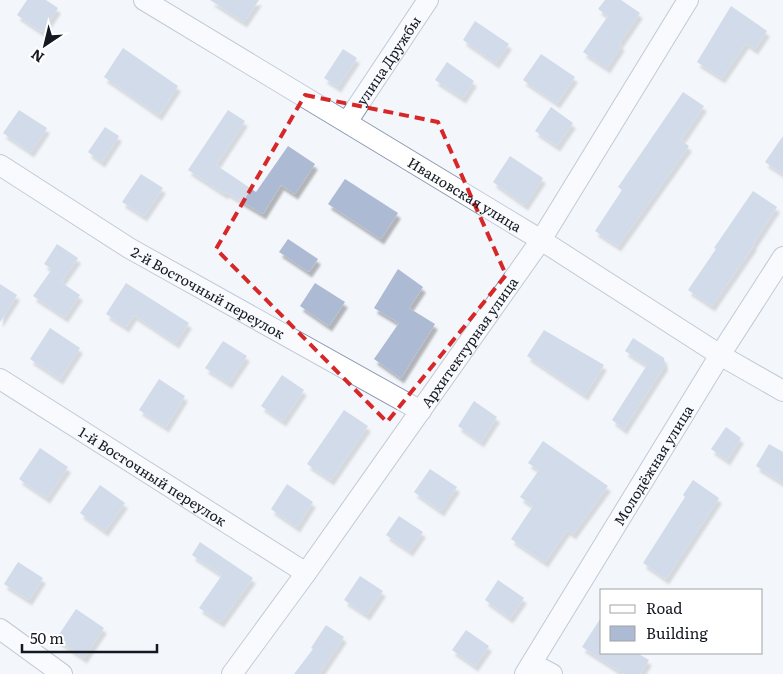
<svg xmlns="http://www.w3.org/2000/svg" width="783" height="674" font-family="Literata,serif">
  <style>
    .building { fill: #acbad3; filter: url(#shadow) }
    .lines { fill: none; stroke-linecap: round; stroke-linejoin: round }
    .minor-casing { stroke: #8694ac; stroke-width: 22 }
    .minor { stroke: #fff; stroke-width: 20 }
    .marked { fill: none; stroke: #d62828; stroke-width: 4; stroke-dasharray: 10 6; stroke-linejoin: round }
    .labels { text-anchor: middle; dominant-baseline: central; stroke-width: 5; stroke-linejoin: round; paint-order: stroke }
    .street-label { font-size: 14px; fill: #131821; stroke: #fff }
  </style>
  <defs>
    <filter id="shadow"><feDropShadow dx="3" dy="5.5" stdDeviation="1" flood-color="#0004"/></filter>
  </defs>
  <rect width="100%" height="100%" fill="#f3f6fb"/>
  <g class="building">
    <path d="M27 0H46L58 8 42 32 17 15Z"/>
    <path d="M210 0H259L244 22Z"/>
    <path d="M605 0H621L640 13 619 44 622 45 607 68 583 52 608 16 598 9Z"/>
    <path d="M731 6 767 31 755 49 746 43 722 78 697 62Z"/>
    <path d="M475 21 509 44 496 63 463 40Z"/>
    <path d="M123 48 178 86 159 115 104 77Z"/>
    <path d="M343 49 357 58 338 87 324 78Z"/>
    <path d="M541 54 575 77 557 103 523 80Z"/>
    <path d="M447 62 474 81 463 98 435 80Z"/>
    <path d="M683 92 704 106 681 140 689 146 618 246 595 231 622 190 618 187Z"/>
    <path d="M551 107 573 123 557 146 535 131Z"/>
    <path d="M19 110 47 128 31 152 3 133Z"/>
    <path d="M228 110 245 121 216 165 256 192 288 146 315 164 295 194 281 185 263 214 226 192 225 194 188 170Z"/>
    <path d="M105 127 119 136 102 162 88 152Z"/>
    <path d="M783 136V174L765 162Z"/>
    <path d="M510 156 543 178 525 205 493 182Z"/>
    <path d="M141 174 163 188 144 216 122 202Z"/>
    <path d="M345 179 398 213 381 239 328 204Z"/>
    <path d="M753 191 777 207 753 244 754 245 712 306 688 290 716 249 714 248Z"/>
    <path d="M288 239 318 259 309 272 279 252Z"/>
    <path d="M57 244 78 258 61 282 80 295 65 317 33 296 52 269 44 264Z"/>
    <path d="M398 269 423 287 409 308 435 324 401 378 374 359 399 323 374 308Z"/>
    <path d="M126 283 189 323 176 343 134 315 126 327 106 314Z"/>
    <path d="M315 283 345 302 329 326 300 306Z"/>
    <path d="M0 284 17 295 0 322Z"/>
    <path d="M50 328 80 348 60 379 30 359Z"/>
    <path d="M544 330 604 365 585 395 527 356Z"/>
    <path d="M633 338 664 358 665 365 624 429 612 420 647 365 625 351Z"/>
    <path d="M223 341 247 356 229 383 205 368Z"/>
    <path d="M282 375 304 390 283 421 261 406Z"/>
    <path d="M159 379 185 396 166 427 139 410Z"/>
    <path d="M474 401 497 417 481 442 458 426Z"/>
    <path d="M344 410 368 426 331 480 307 464Z"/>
    <path d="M726 427 741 438 727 460 711 449Z"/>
    <path d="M543 441 608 486 573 534 567 530 545 562 511 539 533 506 520 497 539 470 528 463Z"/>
    <path d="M769 444 783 452V483L756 466Z"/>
    <path d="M40 448 68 467 47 498 19 479Z"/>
    <path d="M430 469 457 487 441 511 414 492Z"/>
    <path d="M693 480 719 498 666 579 643 563 685 497 683 495Z"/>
    <path d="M287 484 313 502 297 527 271 509Z"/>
    <path d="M100 485 125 503 105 531 80 513Z"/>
    <path d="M399 516 423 532 410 551 386 535Z"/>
    <path d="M200 542 253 578 221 622 199 608 222 575 192 555Z"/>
    <path d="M18 562 43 578 29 600 4 584Z"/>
    <path d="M360 576 383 591 367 615 344 600Z"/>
    <path d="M498 580 524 598 510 618 485 600Z"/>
    <path d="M76 609 104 628 84 658 56 639Z"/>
    <path d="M602 616V653H637L649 660 640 674H624L582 647Z"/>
    <path d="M326 625 344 637 319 674H294L313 649 311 648Z"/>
    <path d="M466 630 489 646 475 666 452 650Z"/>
  </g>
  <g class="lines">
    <g class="minor-casing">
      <g id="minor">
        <path id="s1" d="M144 0 541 240 720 355 783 391"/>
        <path id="s2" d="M347 122 428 0"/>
        <path id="s3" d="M0 165 129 248 421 411"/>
        <path id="s4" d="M0 379 306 573"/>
        <path d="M0 629 62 674"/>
        <path d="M533 664 552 674"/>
        <path id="s5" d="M232 674 306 573 541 240 688 0"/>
        <path id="s6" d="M525 674 720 355 783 257"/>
      </g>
    </g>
    <use href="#minor" class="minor"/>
  </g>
  <path d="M0 0H783V674H0ZM305 95 438 122 506 275 387 422 216 249Z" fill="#f3f6fb" fill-opacity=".55" fill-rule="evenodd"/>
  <path class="marked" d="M305 95 438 122 506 275 387 422 216 249Z"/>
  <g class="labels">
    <g class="street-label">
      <text stroke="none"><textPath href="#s2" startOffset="74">улица Дружбы</textPath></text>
      <text stroke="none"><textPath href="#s1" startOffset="375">Ивановская улица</textPath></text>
      <text stroke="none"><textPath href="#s3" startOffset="244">2-й Восточный переулок</textPath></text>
      <text stroke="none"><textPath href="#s5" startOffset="408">Архитектурная улица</textPath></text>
      <text stroke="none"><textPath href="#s6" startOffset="245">Молодёжная улица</textPath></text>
      <text stroke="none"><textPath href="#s4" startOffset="181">1-й Восточный переулок</textPath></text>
    </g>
  </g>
  <rect x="600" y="589" width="162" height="65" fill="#ffffff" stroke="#a1a3a6"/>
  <rect x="610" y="605" width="25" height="8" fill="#ffffff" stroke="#a1a3a6"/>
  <text x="646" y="614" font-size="15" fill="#131821">Road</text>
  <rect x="610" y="626" width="25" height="15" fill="#acbad3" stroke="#a1a3a6"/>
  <text x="646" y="639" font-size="15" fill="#131821">Building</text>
  <g transform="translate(45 45) rotate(215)" stroke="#ffffff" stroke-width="4" paint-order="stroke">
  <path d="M0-4L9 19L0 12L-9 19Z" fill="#131821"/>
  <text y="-8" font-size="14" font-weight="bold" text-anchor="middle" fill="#131821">N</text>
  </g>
  <path d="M22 644v8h135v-8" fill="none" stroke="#131821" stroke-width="2.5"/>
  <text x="30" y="644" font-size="15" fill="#131821" stroke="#ffffff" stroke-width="4" paint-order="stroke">50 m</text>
</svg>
